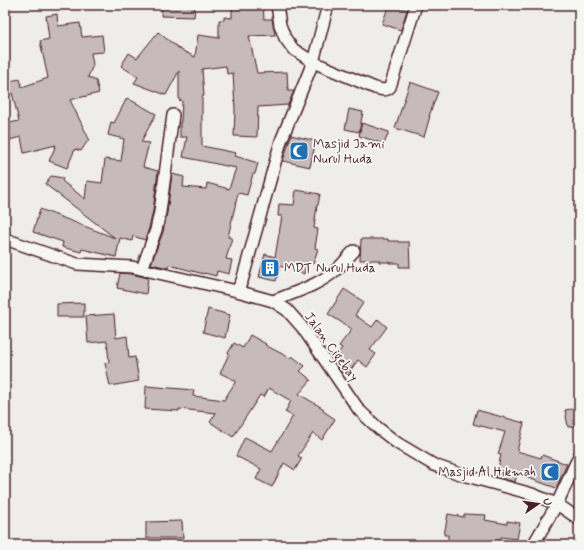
<svg xmlns="http://www.w3.org/2000/svg" width="584" height="550" font-family="Mynerve,sans-serif">
  <style>
    .building { fill: #c6babb; stroke: #4a1f2b }
    .lines { fill: none; stroke-linecap: round; stroke-linejoin: round }
    .minor-casing { stroke: #4a1f2b; stroke-width: 14 }
    .minor { stroke: #f6f6f2; stroke-width: 11 }
    .labels { text-anchor: middle; dominant-baseline: central; stroke-width: 3.5; stroke-linejoin: round; paint-order: stroke }
    .poi-label { font-size: 13px; fill: #4a1f2b; stroke: #f6f6f2; text-anchor: start }
    .street-label { font-size: 13px; fill: #4a1f2b; stroke: #f6f6f2 }
  </style>
  <rect width="100%" height="100%" fill="#efedea"/>
  <filter id="ink" filterUnits="userSpaceOnUse"><feTurbulence type="fractalNoise" baseFrequency=".025" numOctaves="2"/><feDisplacementMap in="SourceGraphic" scale="8" xChannelSelector="R" yChannelSelector="G"/><feConvolveMatrix kernelMatrix="1 2 1 2 8 2 1 2 1" color-interpolation-filters="sRGB"/></filter>
  <g filter="url(#ink)">
    <g class="building">
      <path d="M162 5H195L194 17 161 16Z"/>
      <path d="M232 5H263L264 19H272L275 35 249 36 257 73 287 72 288 91H294L288 105 258 107 257 137 234 136 235 110 233 73 227 74 226 66 202 69 204 96H202V146L236 153 235 156 258 163 255 174H253L247 195 238 193 228 237 232 238 226 259 232 260 229 274 217 271 216 276 204 273V274L169 265 168 268 151 264 163 232 167 213 172 174 184 177 183 187 206 189 207 183 229 189 236 168 183 157 187 137H180V122H181L182 101 179 100V71L166 95 134 83 138 77 121 66 129 53 137 58 158 32 181 50 195 57 198 35 219 38V20H224V17L232 18Z"/>
      <path d="M389 5H394L407 10 401 30 382 24Z"/>
      <path d="M57 14 58 26 80 23 82 37 102 35 104 52 91 53 93 65 88 77 96 81 99 93 70 100 89 139 81 151 75 149 67 168 49 161 56 145 24 153 21 137 5 141V124L19 121 12 93 5 94V82L20 79 22 87 48 78 40 41 49 39 46 16Z"/>
      <path d="M410 82 438 92 429 116H430L424 137 395 128Z"/>
      <path d="M127 98 156 114 141 142 149 143 143 167 158 171 153 211 149 228 145 240 133 236 132 241 120 238 116 257 82 249 81 252 62 247 63 242 33 232 40 209 115 238 45 184 51 176 63 178 62 181 85 199 87 181 102 183 105 159 121 161 124 139 108 135 111 122 114 123Z"/>
      <path d="M349 109 363 112 359 132 345 129Z"/>
      <path d="M362 123 389 132 384 144 359 136Z"/>
      <path d="M291 135 316 141 310 167 283 161Z"/>
      <path d="M296 190 320 194 318 205H317L314 228 318 229 315 248 318 249 313 264 307 262 304 274 280 266 276 281 259 277 265 254 275 257 282 216H278L279 204 294 205Z"/>
      <path d="M361 239H388V241H398V242H409L410 267H399V263H389V262H379V260H360Z"/>
      <path d="M120 273 131 274 148 278 146 294 117 288Z"/>
      <path d="M344 289 364 302 355 315 372 327 378 319 387 327 370 350 376 354 367 367 358 360 347 375 341 371 333 360 342 348 339 346 352 329 328 314Z"/>
      <path d="M84 303V317H57V304Z"/>
      <path d="M208 309 230 315 225 338 203 332Z"/>
      <path d="M114 314 116 338 127 336 129 358 135 357 139 381 110 386 105 363 109 362 107 341 88 343 86 316Z"/>
      <path d="M250 335 266 344 265 345 290 358 292 356 305 366 300 371 311 380 299 394 324 409 323 411 335 419 322 440 313 433 298 456 302 458 295 470 284 463 272 487 256 479 261 469 236 456 245 437 272 451 293 416 285 412 291 401 269 388 264 397 260 395 233 437 210 422 216 413 179 409V411L145 409 146 386 194 390 193 396 224 400 236 381 220 373 229 354 228 353 234 343 243 348Z"/>
      <path d="M579 408V426L568 427 565 410Z"/>
      <path d="M477 410 524 423 517 451 541 458 542 455 567 464 556 488 517 474 515 482 496 477 501 455 498 454 505 432 473 424Z"/>
      <path d="M448 514 464 517V514L486 515 485 520 507 524V521L520 523 517 539 501 537 499 545 473 541V545H448V535H444Z"/>
      <path d="M182 521 183 538H146V522Z"/>
    </g>
    <g class="lines">
      <g class="minor-casing">
        <g id="minor">
          <path d="M277 5 280 25 285 38 293 49 313 62 375 88C380 89 386 92 390 87L416 5"/>
          <path d="M328 5 313 62 281 141 242 281 237 291 273 301 287 310 302 327 359 410 378 428 397 443 434 465 463 475 532 494 557 504 579 519"/>
          <path d="M5 239 77 264 132 267 237 291"/>
          <path d="M142 269 156 230 160 212 173 115"/>
          <path d="M273 301C293 293 320 285 337 269 343 264 348 257 354 251"/>
          <path d="M533 545 557 504 579 456"/>
        </g>
      </g>
      <use href="#minor" class="minor"/>
    </g>
  </g>
  <defs>
    <g id="mosque-square" transform="scale(1)"><rect x="-9" y="-9" width="18" height="18" rx="4" fill="#1f6fb2" stroke="#f6f6f2"/><path d="M3.5-4.9A6 6 0 1 0 3.5 4.9A5 5 0 1 1 3.5-4.9Z" fill="#fff"/></g>
    <g id="building-square" transform="scale(1)"><rect x="-9" y="-9" width="18" height="18" rx="4" fill="#1f6fb2" stroke="#f6f6f2"/><path d="M-4-6H4V6H1V3H-1V6H-4ZM-2.5-4.3h1.7v1.8h-1.7ZM.8-4.3h1.7v1.8H.8ZM-2.5-1h1.7V.8h-1.7ZM.8-1h1.7V.8H.8Z" fill="#fff"/></g>
  </defs>
  <g fill-rule="evenodd">
    <use href="#mosque-square" x="299" y="151"/>
    <use href="#building-square" x="270" y="268"/>
    <use href="#mosque-square" x="550" y="472"/>
  </g>
  <g class="labels">
    <g class="poi-label">
      <text x="313" y="144">Masjid Jami<tspan x="313" dy="15">Nurul Huda</tspan></text>
      <text x="284" y="268">MDT Nurul Huda</text>
      <text x="536" y="472" text-anchor="end">Masjid Al Hikmah</text>
    </g>
    <g class="street-label">
      <text transform="translate(331 347) rotate(54)">Jalan Cigebay</text>
    </g>
  </g>
  <rect width="584" height="550" fill="none" stroke="#f6f6f2" stroke-width="20"/>
  <rect x="10" y="10" width="564" height="530" fill="none" stroke="#4a1f2b" stroke-width="1.5" filter="url(#ink)"/>
  <g transform="translate(538 504) rotate(77)" stroke="#f6f6f2" stroke-width="3" paint-order="stroke">
  <path d="M0-3L7 15L0 10L-7 15Z" fill="#4a1f2b"/>
  <text y="-6" font-size="11" font-weight="bold" text-anchor="middle" fill="#4a1f2b">U</text>
  </g>
</svg>
